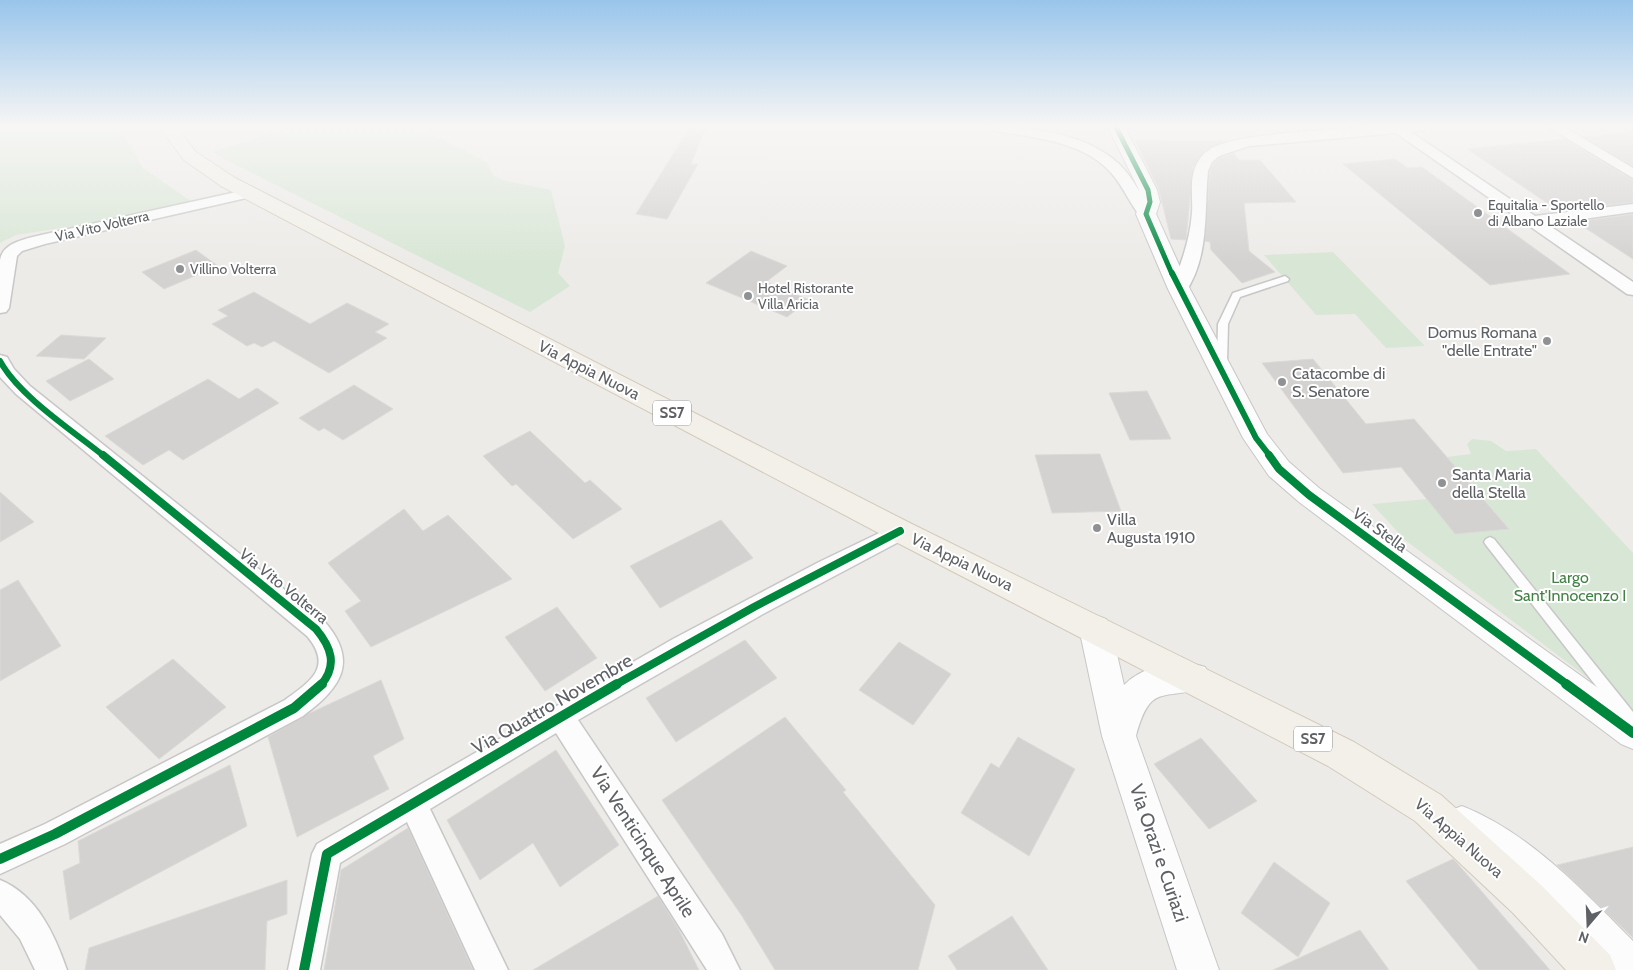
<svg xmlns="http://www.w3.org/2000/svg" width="1633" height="970" font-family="Cabin,sans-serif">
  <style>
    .green { fill: #d8e6d5 }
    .building { fill: #d4d2d1; stroke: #dcdad7 }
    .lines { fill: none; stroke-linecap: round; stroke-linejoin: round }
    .service-casing { stroke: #c7c7c7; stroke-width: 3 }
    .minor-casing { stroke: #c7c7c7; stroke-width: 3 }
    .tertiary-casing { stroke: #c7c7c7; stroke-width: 2 }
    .primary-casing { stroke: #d2cab9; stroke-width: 2 }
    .service { fill: #fcfcfc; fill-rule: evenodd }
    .minor { fill: #fcfcfc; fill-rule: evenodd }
    .tertiary { fill: #fcfcfc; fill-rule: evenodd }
    .primary { fill: #f2f0e9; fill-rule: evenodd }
    .cycleway-far3-casing { stroke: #fff; stroke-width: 7 }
    .cycleway-far2-casing { stroke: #fff; stroke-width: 9 }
    .cycleway-far1-casing { stroke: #fff; stroke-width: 11 }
    .cycleway-casing { stroke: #fff; stroke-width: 13 }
    .cycleway-far3 { stroke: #00873e; stroke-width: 5 }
    .cycleway-far2 { stroke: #00873e; stroke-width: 6 }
    .cycleway-far1 { stroke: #00873e; stroke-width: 8 }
    .cycleway { stroke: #00873e; stroke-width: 10 }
    .poi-dot { fill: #909193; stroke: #fff; stroke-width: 2 }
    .labels { text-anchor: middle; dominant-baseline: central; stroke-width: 4; stroke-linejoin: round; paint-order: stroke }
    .far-poi-label { font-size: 14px; fill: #5e6165; stroke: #fff; text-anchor: start }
    .far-street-label { font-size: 14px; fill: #5e6165; stroke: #fff }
    .shield { fill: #fff; stroke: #8e9093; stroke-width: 1 }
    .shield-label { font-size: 15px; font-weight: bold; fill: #5e6165 }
    .poi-label { font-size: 16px; fill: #5e6165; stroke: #fff; text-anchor: start }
    .street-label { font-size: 16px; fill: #5e6165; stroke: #fff }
    .park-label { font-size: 16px; fill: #418143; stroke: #fff }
    .near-street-label { font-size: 19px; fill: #5e6165; stroke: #fff }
  </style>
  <rect width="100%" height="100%" fill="#edebe8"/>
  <g class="green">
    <path d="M0 127H120L143 168 191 201 106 221 16 235 0 243Z"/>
    <path d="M290 127H417L487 162 493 175 503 180 551 190 565 246 558 273 570 286 530 312 226 160 213 152Z"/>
    <path d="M1333 252 1425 346 1386 348 1355 314 1316 315 1264 255Z"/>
    <path d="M1472 439 1491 441 1506 451 1536 449 1633 553V712L1405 540 1372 504 1427 499 1455 534 1509 529 1447 457 1471 454 1467 444Z"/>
  </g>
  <g class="building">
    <path d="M690 127H706L691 164H698L667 219 636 214Z"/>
    <path d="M1633 132V166L1584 137Z"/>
    <path d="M1564 139 1633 180V202L1559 211 1467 149Z"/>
    <path d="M1135 140 1226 141 1205 150 1193 167 1186 240 1171 239 1159 190Z"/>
    <path d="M1234 153 1239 160H1260L1296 202 1244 203 1249 251 1275 272 1242 283 1211 250 1210 242 1205 241 1210 171 1214 163 1220 158Z"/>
    <path d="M1395 159 1408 168 1422 167 1570 274 1490 285 1343 164Z"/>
    <path d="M1633 214V259L1576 222Z"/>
    <path d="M196 250 218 266 164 289 142 272Z"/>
    <path d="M751 251 787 266 766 282 809 300 787 317 706 283Z"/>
    <path d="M254 292 310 324 347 303 389 324 375 332 387 338 329 373 274 341 262 347 254 343 247 346 212 324 228 316 218 310Z"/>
    <path d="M61 335 106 338 84 359 36 356Z"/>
    <path d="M89 359 114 379 70 401 46 381Z"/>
    <path d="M1313 359 1366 424 1414 419 1509 529 1455 534 1401 467 1343 473 1262 363Z"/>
    <path d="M208 379 239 399 257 388 279 403 183 460 169 450 143 465 105 436Z"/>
    <path d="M354 385 393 409 343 440 324 428 319 431 299 418Z"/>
    <path d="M1147 391 1171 439 1130 440 1109 393Z"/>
    <path d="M530 431 585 483 590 480 622 509 573 539 516 484 512 486 483 456Z"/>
    <path d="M1100 454 1121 511 1052 513 1035 455Z"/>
    <path d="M0 492 34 522 0 542Z"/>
    <path d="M404 509 423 531 448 515 512 579 371 647 345 611 361 601 328 563Z"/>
    <path d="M721 520 753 558 660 608 630 566Z"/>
    <path d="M18 580 61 646 0 681V590Z"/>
    <path d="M557 607 597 658 545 691 505 637Z"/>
    <path d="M745 640 777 678 676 742 646 698Z"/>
    <path d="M899 642 951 674 913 725 859 690Z"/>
    <path d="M173 659 226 707 159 759 106 707Z"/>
    <path d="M381 680 404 739 373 756 389 789 297 837 268 737 308 714Z"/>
    <path d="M785 717 846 790 843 792 935 905 918 970H775L742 916 662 800Z"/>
    <path d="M1018 737 1075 769 1029 856 961 813 991 763 999 768Z"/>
    <path d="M1201 738 1257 801 1209 829 1154 764Z"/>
    <path d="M556 750 619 845 560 887 533 843 480 880 447 820Z"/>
    <path d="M230 765 247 826 70 920 63 871 80 863 78 841Z"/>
    <path d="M408 828 473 970H324L341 870Z"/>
    <path d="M1633 847V938L1557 865Z"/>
    <path d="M1453 859 1457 863 1550 970H1479L1406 881Z"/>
    <path d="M1274 862 1330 903 1298 957 1241 913Z"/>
    <path d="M287 880V914L267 921 265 970H85L89 948Z"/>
    <path d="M658 896 679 930 699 970H533Z"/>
    <path d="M1012 916 1048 970H957L948 956Z"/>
    <path d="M1360 930 1389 970H1273Z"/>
  </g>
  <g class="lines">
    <g class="service-casing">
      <g id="service">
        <path d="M1285 276 1289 279 1288 281 1240 297 1228 324 1227 363 1222 366 1219 365 1217 363 1218 324 1233 293Z"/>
        <path d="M1490 537 1494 539 1633 712V729L1628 727 1486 545 1484 542 1486 539Z"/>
      </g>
    </g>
    <g class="minor-casing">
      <g id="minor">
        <path d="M988 127C1031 127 1086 133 1119 164 1133 177 1142 198 1154 214L1151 217H1141C1130 204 1124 188 1113 175 1087 142 1034 137 995 131Z"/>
        <path d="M1374 127H1427L1425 130 1411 132 1535 216 1633 204V212L1547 224 1633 282V295L1627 294 1396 133 1249 146 1219 156 1212 162 1208 171C1204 212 1210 256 1185 293H1173L1171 289C1181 264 1190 240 1192 213 1193 199 1190 184 1194 171 1196 163 1202 154 1209 150 1236 132 1338 130 1374 127Z"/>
        <path d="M1548 127H1564L1633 168V178Z"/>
        <path d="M250 189 255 190 257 193 255 196 45 244 22 251 17 256 9 308 6 312 0 313V260C3 242 26 239 41 235Z"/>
        <path d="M0 355 7 357 14 369 30 386 325 622C359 662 341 688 303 716L65 844 0 874V844L45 824 285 700C311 681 333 667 307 636L16 394 0 377Z"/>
        <path d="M900 523 908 525 911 531 908 537 763 614 578 720 722 934 740 970H707L556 733 430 809 508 970H475L407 822 340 863 320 970H288L312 854 317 844 673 639 819 562Z"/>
        <path d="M0 880C37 895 55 935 67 970H35L20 939 0 915Z"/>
      </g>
    </g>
    <g class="tertiary-casing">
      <g id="tertiary">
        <path d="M1108 127H1125L1157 190 1160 202 1156 214 1190 289 1267 434 1289 462 1319 488 1633 713V749L1621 744 1299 502 1269 476 1243 438 1168 289 1136 214 1140 202 1139 190Z"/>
        <path d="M1095 615 1106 619 1111 628 1124 685C1143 665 1180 658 1205 667L1210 677 1205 687C1163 702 1151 681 1136 736L1219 970H1177L1102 736 1079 628 1084 619Z"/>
        <path d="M1462 806C1530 833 1582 890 1633 941V970H1603C1564 929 1526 888 1479 856 1464 844 1451 843 1443 824L1449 811Z"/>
      </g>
    </g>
    <g class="primary-casing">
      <path id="primary" d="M159 127H176L196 152 235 178 910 523 1354 742 1441 795 1541 885 1610 955 1616 970H1566L1513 913 1415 821 1328 766 890 539 221 186 184 160Z"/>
    </g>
    <use href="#service" class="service"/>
    <use href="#minor" class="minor"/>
    <use href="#tertiary" class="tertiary"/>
    <use href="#primary" class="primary"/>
    <g class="cycleway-far3-casing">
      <path id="cycleway-far3" d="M1116 127 1148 190 1150 202 1146 214 1172 274"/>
    </g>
    <g class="cycleway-far2-casing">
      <g id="cycleway-far2">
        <path d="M1172 273 1256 438 1270 456"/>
        <path d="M0 361C19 396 73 431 104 456"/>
      </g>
    </g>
    <g class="cycleway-far1-casing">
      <g id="cycleway-far1">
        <path d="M103 455 316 629C331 647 338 665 321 685"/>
        <path d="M1269 455 1279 469 1309 495 1568 685"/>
        <path d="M615 685 754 607 900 531"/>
      </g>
    </g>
    <g class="cycleway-casing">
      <g id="cycleway">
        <path d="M1566 684 1633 733"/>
        <path d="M0 859 55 834 294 708 322 684"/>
        <path d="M304 970 327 854 617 684"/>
      </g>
    </g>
    <use href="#cycleway-far3" class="cycleway-far3"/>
    <use href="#cycleway-far2" class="cycleway-far2"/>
    <use href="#cycleway-far1" class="cycleway-far1"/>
    <use href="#cycleway" class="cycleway"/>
  </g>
  <linearGradient id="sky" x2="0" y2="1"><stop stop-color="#99c5eb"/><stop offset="0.48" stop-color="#f7f6f5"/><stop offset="1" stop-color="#f7f6f5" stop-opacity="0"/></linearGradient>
  <rect width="1633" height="263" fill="url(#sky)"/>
  <g class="poi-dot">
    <circle cx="1478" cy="213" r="5"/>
    <circle cx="180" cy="269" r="5"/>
    <circle cx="748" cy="296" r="5"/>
    <circle cx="1547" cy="341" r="5"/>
    <circle cx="1282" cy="382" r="5"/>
    <circle cx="1442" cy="483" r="5"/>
    <circle cx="1097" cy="528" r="5"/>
  </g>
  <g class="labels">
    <g class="far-poi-label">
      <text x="1488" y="205">Equitalia - Sportello<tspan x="1488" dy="16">di Albano Laziale</tspan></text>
      <text x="190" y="269">Villino Volterra</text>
      <text x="758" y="288">Hotel Ristorante<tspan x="758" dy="16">Villa Aricia</tspan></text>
    </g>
    <g class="far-street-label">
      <text transform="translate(102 226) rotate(-13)">Via Vito Volterra</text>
    </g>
    <g class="shield">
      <rect x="653" y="400.5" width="38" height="25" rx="4"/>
      <rect x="1294" y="726.5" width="38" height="25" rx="4"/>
    </g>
    <g class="shield-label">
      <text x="672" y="413">SS7</text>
      <text x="1313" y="739">SS7</text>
    </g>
    <g class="poi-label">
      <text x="1537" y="332" text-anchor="end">Domus Romana<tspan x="1537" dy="18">"delle Entrate"</tspan></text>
      <text x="1292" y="373">Catacombe di<tspan x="1292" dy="18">S. Senatore</tspan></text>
      <text x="1452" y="474">Santa Maria<tspan x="1452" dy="18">della Stella</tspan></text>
      <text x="1107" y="519">Villa<tspan x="1107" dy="18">Augusta 1910</tspan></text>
    </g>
    <g class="street-label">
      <text transform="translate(589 370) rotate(27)">Via Appia Nuova</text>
      <text transform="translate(1380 530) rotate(36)">Via Stella</text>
      <text transform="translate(962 562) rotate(26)">Via Appia Nuova</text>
      <text transform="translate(284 586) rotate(39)">Via Vito Volterra</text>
      <text transform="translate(1459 838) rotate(41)">Via Appia Nuova</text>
    </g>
    <g class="park-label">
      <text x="1570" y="577">Largo<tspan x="1570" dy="18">Sant'Innocenzo I</tspan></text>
    </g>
    <g class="near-street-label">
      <text transform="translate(552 704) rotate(-30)">Via Quattro Novembre</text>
      <text transform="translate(643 842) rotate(57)">Via Venticinque Aprile</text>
      <text transform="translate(1159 853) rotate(71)">Via Orazi e Curiazi</text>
    </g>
  </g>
  <g transform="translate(1588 925) rotate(199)" stroke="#ffffff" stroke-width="4" paint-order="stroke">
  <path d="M0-4L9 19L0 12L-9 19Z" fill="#5e6165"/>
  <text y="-8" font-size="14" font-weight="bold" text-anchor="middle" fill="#5e6165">N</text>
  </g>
</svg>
